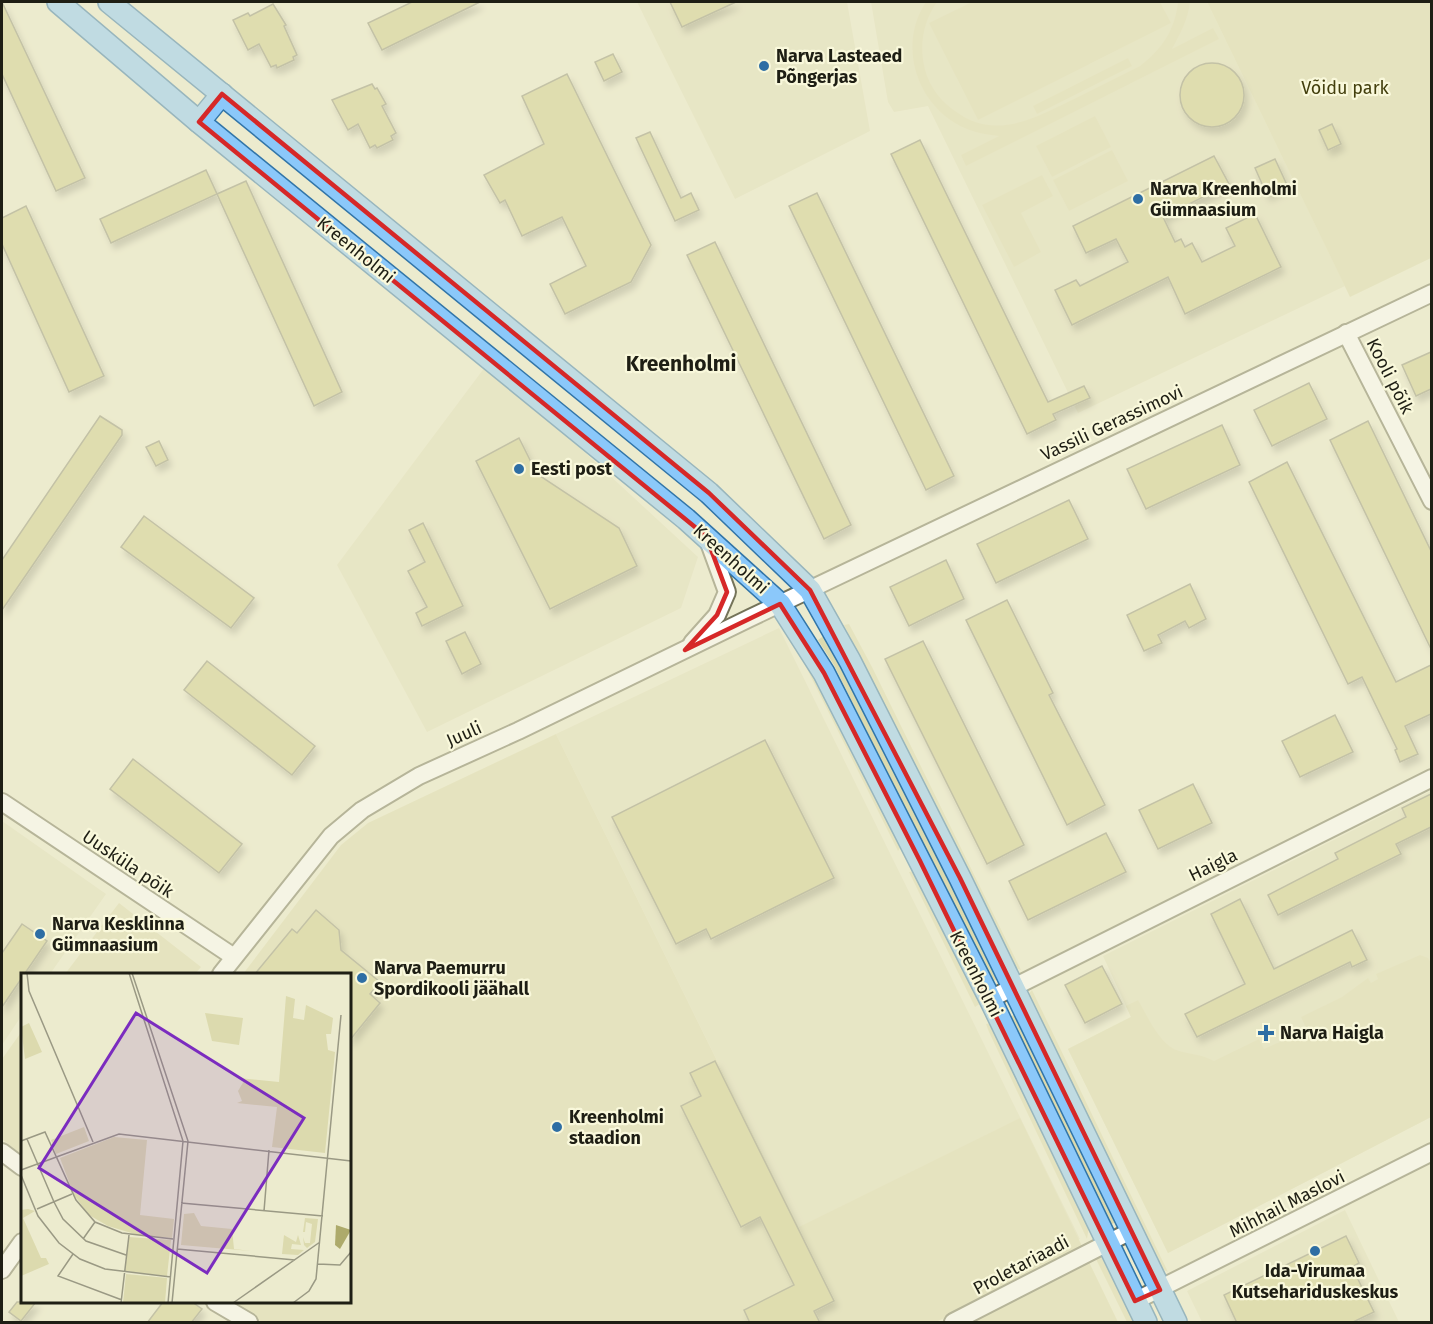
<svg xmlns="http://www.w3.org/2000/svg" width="1433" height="1324" font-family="'Fira Sans',sans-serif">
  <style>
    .built { fill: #e1dfbb }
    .green { fill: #dcdaae }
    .building { fill: #cfcc8b; stroke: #919076; stroke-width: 1.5; filter: url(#shadow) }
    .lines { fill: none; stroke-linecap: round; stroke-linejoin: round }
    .minor-casing { stroke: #747359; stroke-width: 20 }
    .major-casing { stroke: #3275a8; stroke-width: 24 }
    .minor { stroke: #fff; stroke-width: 16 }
    .major { stroke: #8bc8fa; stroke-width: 21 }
    .marked { fill: none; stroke: #d62828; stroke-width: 4.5; stroke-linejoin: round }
    .poi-dot { fill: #2e6ea4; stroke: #f9f8db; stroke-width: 2 }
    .labels { text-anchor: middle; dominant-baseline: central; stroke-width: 4.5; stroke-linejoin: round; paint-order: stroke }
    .poi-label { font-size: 18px; font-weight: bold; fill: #1e1e14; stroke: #f9f8db; text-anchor: start }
    .park-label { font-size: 18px; fill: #433f0d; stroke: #f9f8db }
    .street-label { font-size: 18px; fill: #1e1e14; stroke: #f9f8db }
    .quarter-label { font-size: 21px; font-weight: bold; fill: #1e1e14; stroke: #f9f8db }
    .inset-road { fill: none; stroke: #9a9984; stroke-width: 1.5 }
    .view { fill: #7b2cbf; fill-opacity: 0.15; stroke: #7b2cbf; stroke-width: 3 }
    .inset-edge { fill: none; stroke: #1e1e14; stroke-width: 3 }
  </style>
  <defs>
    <filter id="shadow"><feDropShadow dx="3.5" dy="6" stdDeviation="3" flood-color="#0004"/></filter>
  </defs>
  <rect width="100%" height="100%" fill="#ecebce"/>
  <g class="built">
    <path d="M637 2H847L870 131 735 199Z"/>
    <path d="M871 2H1207L1345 286 1078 413 928 106 894 112 888 102Z"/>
    <path d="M488 363 698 557 681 608 427 732 337 565Z"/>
    <path d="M779 628 1080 1239 1041 1257 846 1322 556 734Z"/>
    <path d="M1431 791V1117L1168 1253 1068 1049 1131 1017 1103 956Z"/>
    <path d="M2 821 106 894 50 974H22V1015L2 1045Z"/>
    <path d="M1345 1210 1399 1322H1202L1187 1291Z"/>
  </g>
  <g class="green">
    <path d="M926 2H937C922 23 918 51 927 76 933 91 942 102 955 111 995 141 1035 118 1074 99 1096 88 1118 77 1140 66 1162 49 1175 30 1178 2H1190C1188 20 1180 34 1172 49L1213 28 1219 39 966 166 961 155 999 136C984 134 969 132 955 123 914 98 899 42 926 2Z"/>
    <path d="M972 2H1160L1171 23 978 120 929 23Z"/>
    <path d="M1207 2H1431V258L1350 297Z"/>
    <path d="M1128 58 1132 66 1037 114 1033 106Z"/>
    <path d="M1095 116 1111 147 1052 177 1036 146Z"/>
    <path d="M1112 150 1128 181 1069 211 1053 180Z"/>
    <path d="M1042 175 1053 196 1021 213 1041 252 1014 267 982 205Z"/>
    <path d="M849 624 872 667 1021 970 1013 967 1008 961 844 625Z"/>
    <path d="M825 635 842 660 998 979 991 982 834 665 818 640Z"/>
    <path d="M803 652 901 847 898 851 804 663Z"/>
    <path d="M556 734 799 1227 1020 1118 1082 1246 1034 1276 936 1322H262L229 1302H350V974H243L341 845 368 823Z"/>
    <path d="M916 871 981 1003 975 1007 909 872Z"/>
    <path d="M119 903 201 967 195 974H65Z"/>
    <path d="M1420 955 1428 958 1431 963V1117L1168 1253 1068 1049 1131 1017 1126 1006 1138 1000C1147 1015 1158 1041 1174 1049 1188 1055 1199 1053 1214 1061L1259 1039 1264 1049 1282 1041 1277 1032 1280 1030 1285 1039 1306 1028 1301 1017 1342 997 1368 978 1371 983 1378 979 1376 974Z"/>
    <path d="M1032 990 1168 1272 1156 1266 1027 996Z"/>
    <path d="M1018 1013 1117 1221 1109 1226 1008 1018Z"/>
    <path d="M992 1023 1089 1226 1087 1239 989 1032 986 1024Z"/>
    <path d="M22 1031V1155L2 1139V1059Z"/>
    <path d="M1094 1255H1103L1136 1322H1127Z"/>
    <path d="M1088 1260 1118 1322H966Z"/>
  </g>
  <g class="building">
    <path d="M2 2 85 178 56 191 2 74Z"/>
    <path d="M412 2H480L382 50 368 23Z"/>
    <path d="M670 2H736L682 27Z"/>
    <path d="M273 4 286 25 284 26 297 55 293 57 294 60 277 68 276 65 271 67 259 44 248 50 233 20 248 13 250 16Z"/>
    <path d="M613 54 622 72 604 81 595 62Z"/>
    <circle cx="1212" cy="95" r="32"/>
    <path d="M567 74 651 245 631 282 565 314 550 284 586 266 562 217 522 236 505 200 500 203 484 175 544 144 522 96Z"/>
    <path d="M372 84 375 89 377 88 386 104 382 106 396 133 391 136 393 140 377 148 375 145 370 148 358 124 348 130 332 100Z"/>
    <path d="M1332 124 1341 144 1328 150 1319 130Z"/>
    <path d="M650 132 681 198 691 193 699 210 675 221 636 138Z"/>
    <path d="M920 140 1048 402 1084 386 1090 398 1053 414 1056 420 1027 434 891 154Z"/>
    <path d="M1214 156 1229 184 1163 217 1175 242 1181 239 1185 247 1192 243 1202 262 1235 246 1226 228 1255 214 1281 267 1185 314 1168 277 1072 325 1055 290 1076 280 1080 286 1128 262 1116 239 1086 253 1073 226Z"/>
    <path d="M1275 159 1287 185 1267 195 1255 168Z"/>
    <path d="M206 170 217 194 111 243 100 219Z"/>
    <path d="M246 181 342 392 314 406 217 194Z"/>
    <path d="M817 193 954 476 926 490 789 206Z"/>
    <path d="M26 206 104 376 69 392 2 244V218Z"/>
    <path d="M715 242 851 525 824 539 687 255Z"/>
    <path d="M1431 352V389L1416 396 1402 365Z"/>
    <path d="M1309 383 1327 419 1272 446 1254 410Z"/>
    <path d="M100 416 122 430V435L2 610V560Z"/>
    <path d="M1368 421 1431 551V649L1330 440Z"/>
    <path d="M1222 425 1240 465 1146 509 1127 469Z"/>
    <path d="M519 438 537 474 619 528 637 566 550 609 476 461Z"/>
    <path d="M159 441 168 460 156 466 146 447Z"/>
    <path d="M1287 462 1396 682 1431 665V714L1405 726 1418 754 1400 762 1395 750 1397 749 1362 677 1348 684 1249 482Z"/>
    <path d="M1069 500 1088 539 996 583 977 544Z"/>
    <path d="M144 516 254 598 231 628 121 547Z"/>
    <path d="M423 523 463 606 422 626 416 613 427 607 408 571 425 562 409 530Z"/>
    <path d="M946 560 964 599 909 626 890 587Z"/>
    <path d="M1190 584 1206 619 1189 628 1185 621 1158 635 1162 643 1144 651 1127 615Z"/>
    <path d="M1007 600 1053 693 1049 695 1105 805 1067 825 966 620Z"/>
    <path d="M465 632 481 664 462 674 446 641Z"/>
    <path d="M923 641 1024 845 987 864 885 659Z"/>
    <path d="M207 661 315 746 292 775 184 690Z"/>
    <path d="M1335 715 1353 752 1300 777 1282 741Z"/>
    <path d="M765 740 834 878 711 939 706 929 676 944 612 817Z"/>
    <path d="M133 759 242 844 219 873 110 789Z"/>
    <path d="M1193 784 1212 823 1158 849 1139 810Z"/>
    <path d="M1431 794V827L1396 844 1401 854 1278 915 1268 895 1338 859 1335 853 1406 817 1402 808Z"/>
    <path d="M1106 833 1126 872 1028 920 1009 881Z"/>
    <path d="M1240 899 1274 969 1352 930 1367 960 1352 967 1350 962 1197 1037 1185 1014 1245 984 1211 914Z"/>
    <path d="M316 910 339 930 341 950 380 982 370 994 380 1003 350 1040V975H254L292 929 297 933Z"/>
    <path d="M22 924 47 941 2 1007V953Z"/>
    <path d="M1102 966 1122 1004 1085 1023 1065 985Z"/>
    <path d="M715 1061 834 1301 814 1311 820 1323H750L744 1310 794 1285 760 1217 741 1227 681 1106 701 1096 690 1073Z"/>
    <path d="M1346 1236 1359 1263 1352 1267 1374 1312 1351 1323H1237L1224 1295Z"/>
    <path d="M17 1302H36L21 1321 9 1312Z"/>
    <path d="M163 1302H192L202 1309 191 1323H147Z"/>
  </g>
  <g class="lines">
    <g class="minor-casing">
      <g id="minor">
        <path d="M1346 333 1432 501"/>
        <path d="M692 643 717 615 727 592 708 540"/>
        <path d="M2 802 234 957"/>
        <path d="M221 974 331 836 362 810 419 776 518 731 750 618 1432 293"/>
        <path d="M990 999 1432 778"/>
        <path d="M2 1152 22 1167"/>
        <path d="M2 1270 22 1242"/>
        <path d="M1135 1301 1432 1152"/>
        <path d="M215 1302 249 1322"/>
        <path d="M953 1322 1131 1231"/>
      </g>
    </g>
    <g class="major-casing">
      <g id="major">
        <path d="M58 2 199 122 686 519 780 604 824 673 990 999 1146 1322"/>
        <path d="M109 2 709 493 810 590 850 661 960 878 1176 1322"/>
        <path d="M199 122 222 94"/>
      </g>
    </g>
    <use href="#minor" class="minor"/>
    <use href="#major" class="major"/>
  </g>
  <path d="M0 0H1433V1324H0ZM222 94 709 493 810 590 960 878 1160 1290 1135 1301 920 861 824 673 780 604 685 650 717 615 727 592 706 536 199 122Z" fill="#ecebce" fill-opacity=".55" fill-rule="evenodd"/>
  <path class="marked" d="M222 94 709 493 810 590 960 878 1160 1290 1135 1301 920 861 824 673 780 604 685 650 717 615 727 592 706 536 199 122Z"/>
  <g class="poi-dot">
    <circle cx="764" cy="66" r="6"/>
    <circle cx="1138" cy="199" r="6"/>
    <circle cx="519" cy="469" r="6"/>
    <circle cx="40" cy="934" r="6"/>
    <circle cx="362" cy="978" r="6"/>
    <path d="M1263 1024h6v6h6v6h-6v6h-6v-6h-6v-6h6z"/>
    <circle cx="557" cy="1127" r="6"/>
    <circle cx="1315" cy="1251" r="6"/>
  </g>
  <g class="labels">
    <g class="poi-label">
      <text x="776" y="56">Narva Lasteaed<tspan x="776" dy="21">Põngerjas</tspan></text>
      <text x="1150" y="189">Narva Kreenholmi<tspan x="1150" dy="21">Gümnaasium</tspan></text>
      <text x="531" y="469">Eesti post</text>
      <text x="52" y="924">Narva Kesklinna<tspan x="52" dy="21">Gümnaasium</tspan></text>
      <text x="374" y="968">Narva Paemurru<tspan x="374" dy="21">Spordikooli jäähall</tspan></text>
      <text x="1280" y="1033">Narva Haigla</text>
      <text x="569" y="1117">Kreenholmi<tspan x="569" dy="21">staadion</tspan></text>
      <text x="1315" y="1271" text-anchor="middle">Ida-Virumaa<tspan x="1315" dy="21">Kutsehariduskeskus</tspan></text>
    </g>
    <g class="park-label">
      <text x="1345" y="88">Võidu park</text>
    </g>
    <g class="street-label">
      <text transform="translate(356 250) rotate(39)">Kreenholmi</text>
      <text transform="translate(1390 376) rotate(63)">Kooli põik</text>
      <text transform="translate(1112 423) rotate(-25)">Vassili Gerassimovi</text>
      <text transform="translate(731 559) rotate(42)">Kreenholmi</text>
      <text transform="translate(464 734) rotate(-24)">Juuli</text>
      <text transform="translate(128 864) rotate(34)">Uusküla põik</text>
      <text transform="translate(1213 865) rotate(-26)">Haigla</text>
      <text transform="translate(976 974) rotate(63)">Kreenholmi</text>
      <text transform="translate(1287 1204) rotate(-27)">Mihhail Maslovi</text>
      <text transform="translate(1021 1265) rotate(-28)">Proletariaadi</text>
    </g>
    <g class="quarter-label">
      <text x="681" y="364">Kreenholmi</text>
    </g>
  </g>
  <g transform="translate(21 973)">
    <rect width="330" height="330" fill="#ecebce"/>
    <path d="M265 23 274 26 272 45 283 47 285 32 312 45 310 61H305L307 77 314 79 304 180 251 174 256 134 216 130 221 128 217 118 223 108 218 105 258 109ZM184 40 222 45 218 72 191 68ZM8 50 21 79 4 86 0 54ZM63 154 68 168 35 181 30 167ZM93 164 126 167 119 242 153 246 151 265 117 262 87 253 68 242 53 222 39 185ZM7 236 14 238 2 245 20 285H25L28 291 0 303V237ZM173 240 180 253 211 256 213 276 230 278 160 272 163 241ZM284 245 297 246 294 269 286 275 283 272 282 264 284 270H289L291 251 285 249 284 259H282ZM263 262 275 269 277 262 280 272 271 271 270 276 283 277 277 282 261 281ZM108 264 150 267 146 303 104 298ZM105 301 146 305 144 330H102Z" fill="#dcdaae"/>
    <path d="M315 252 330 257 319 276 314 272Z" fill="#adaa6b"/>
    <path class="inset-road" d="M6 0 8 18 72 169M108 0 162 168 147 330M111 0 167 168 151 330M6 166 33 229M0 168 24 159 55 227 74 249 101 260 152 266M0 197 98 161 330 188M0 202 17 243 38 270 59 286 84 296 150 304M33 229 42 246 65 268 105 282M160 230 302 243M16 236 51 221M243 238 248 177M62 266 74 249M156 276 274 287M52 281 37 303 101 327M297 291 319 292 330 279M100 330 108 262M212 330 299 269M272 330 288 318 295 306 320 42"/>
    <path class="view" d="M115 40 283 145 186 300 18 195Z"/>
    <rect width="330" height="330" class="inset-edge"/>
  </g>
  <rect width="1433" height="1324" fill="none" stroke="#1e1e14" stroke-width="6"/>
</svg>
